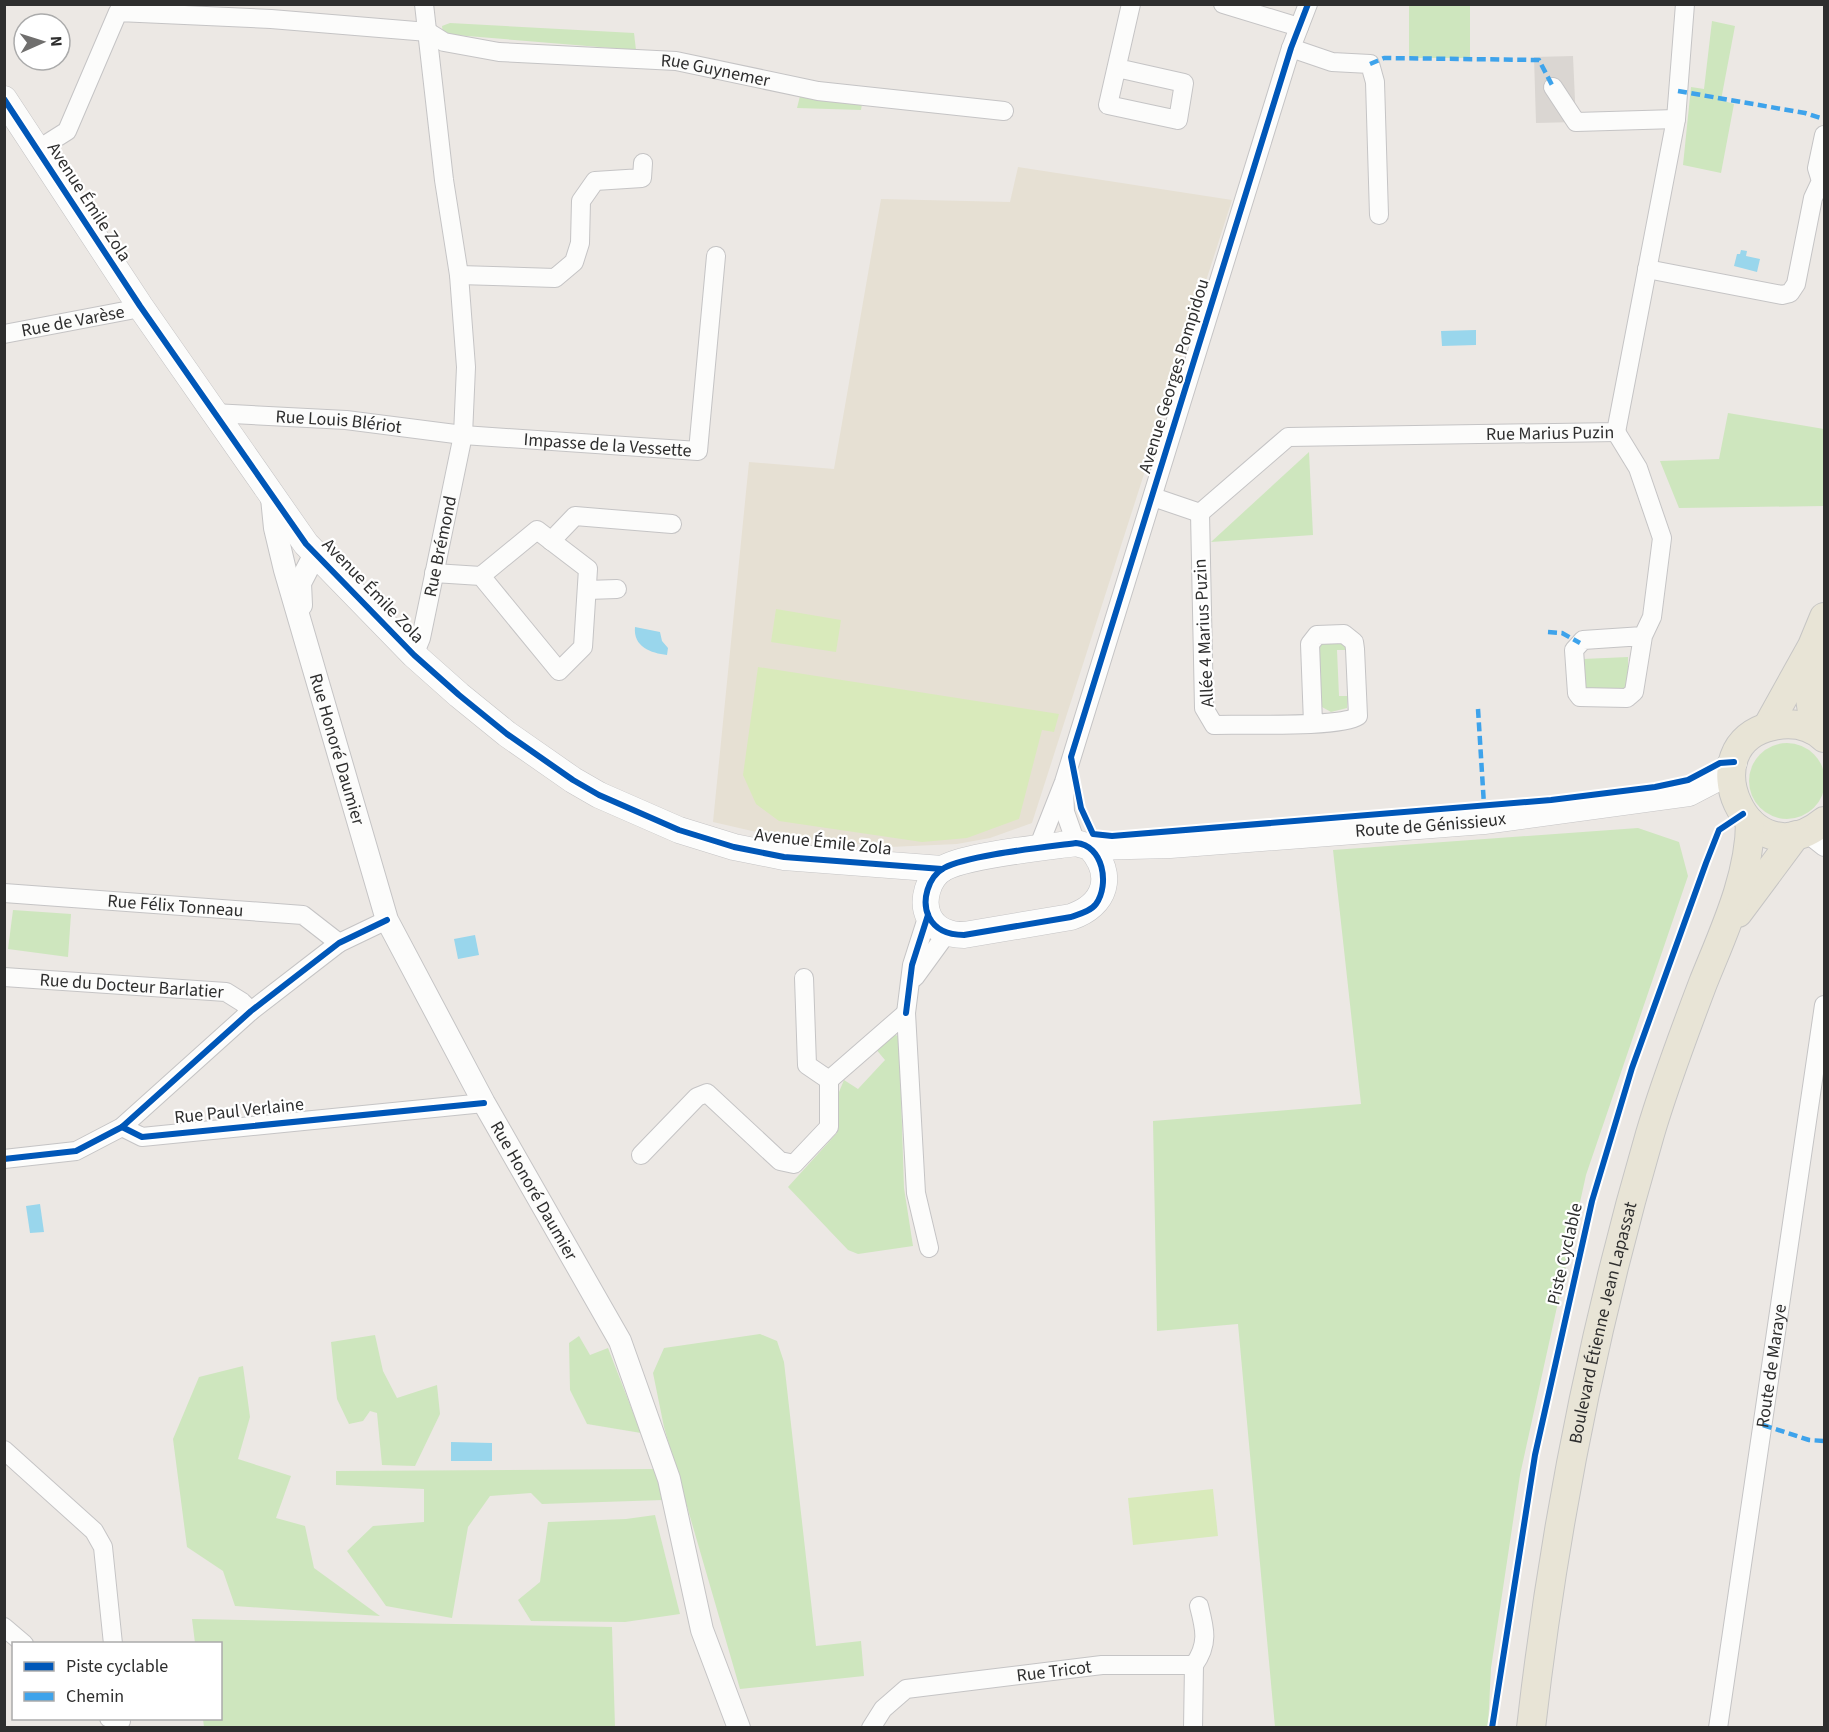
<svg xmlns="http://www.w3.org/2000/svg" width="1829" height="1732" font-family="'Source Sans 3',sans-serif">
  <style>
    .education { fill: #e6e0d3 }
    .green { fill: #cee6be }
    .pitch { fill: #d9eabb }
    .plaza { fill: #dad6d2 }
    .water { fill: #99d6ec }
    .lines { fill: none; stroke-linecap: round; stroke-linejoin: round }
    .minor-casing { stroke: #c5c4c5; stroke-width: 20 }
    .tertiary-casing { stroke: #c5c4c5; stroke-width: 24 }
    .secondary-casing { stroke: #c5c4c5; stroke-width: 27 }
    .primary-casing { stroke: #c6c5c4; stroke-width: 30 }
    .minor { stroke: #fcfcfb; stroke-width: 18 }
    .tertiary { stroke: #fcfcfb; stroke-width: 22 }
    .secondary { stroke: #fcfcfb; stroke-width: 26 }
    .primary { stroke: #e8e4d6; stroke-width: 28 }
    .quiet { stroke: #3ea3eb; stroke-width: 4.5; stroke-dasharray: 9 4.5; stroke-linecap: butt }
    .cycleway-casing { stroke: #fff; stroke-width: 10 }
    .cycleway { stroke: #0057b8; stroke-width: 6 }
    .labels { text-anchor: middle; dominant-baseline: central; stroke-width: 4.5; stroke-linejoin: round; paint-order: stroke }
    .street-label { font-size: 18px; fill: #2e2e2e; stroke: #fff }
  </style>
  <rect width="100%" height="100%" fill="#ece8e4"/>
  <path class="education" d="M1018 167 1232 200 1032 823 990 838 957 844 890 847 793 838 790 834 778 831 770 835 713 822 749 462 834 469 881 199 1010 202Z"/>
  <g class="green">
    <rect x="1409" y="5" width="61" height="53"/>
    <path d="M1712 21 1735 26 1721 100 1734 104 1721 173 1683 165 1691 87 1704 89Z"/>
    <path d="M450 23 634 33 636 50 443 34 442 26Z"/>
    <path d="M800 96 862 104 861 110 797 108Z"/>
    <path d="M1728 413 1824 429V506L1679 508 1660 461 1719 459Z"/>
    <path d="M1309 452 1313 535 1211 542Z"/>
    <path d="M1344 640 1348 650H1337L1339 696H1348L1347 708 1331 712 1322 707 1318 652 1322 643Z"/>
    <path d="M1628 657V682L1624 690 1588 692 1582 688 1583 659Z"/>
    <circle cx="1787" cy="781" r="38"/>
    <path d="M1638 828 1679 842 1688 876 1586 1175 1520 1475 1491 1668 1488 1727H1275L1238 1324 1157 1331 1153 1121 1361 1104 1333 850Z"/>
    <path d="M13 910 71 914 68 957 8 949Z"/>
    <path d="M891 1034 899 1036 904 1188 913 1246 858 1254 848 1250 788 1187 837 1133 839 1092 844 1080 858 1089 885 1060 875 1048Z"/>
    <path d="M760 1334 777 1341 784 1362 816 1646 861 1641 864 1676 740 1689 664 1427 653 1373 664 1348Z"/>
    <path d="M375 1335 383 1371 397 1398 437 1385 440 1414 415 1466 382 1465 377 1413 370 1411 363 1421 349 1424 337 1399 331 1342Z"/>
    <path d="M579 1336 590 1355 608 1348 641 1433 587 1424 570 1390 569 1343Z"/>
    <path d="M243 1366 250 1417 238 1459 291 1476 276 1518 305 1526 314 1568 380 1616 235 1606 223 1571 187 1547 173 1439 199 1377Z"/>
    <path d="M654 1469 663 1500 542 1504 531 1493 490 1496 468 1527 452 1618 386 1606 347 1551 373 1526 424 1522V1489L336 1485V1471Z"/>
    <path d="M655 1515 680 1614 625 1622 531 1621 518 1600 540 1582 548 1522 626 1519Z"/>
    <path d="M192 1619 612 1627 615 1727H204L203 1719 220 1718V1644L195 1643Z"/>
  </g>
  <g class="pitch">
    <path d="M776 609 841 620 836 652 771 642Z"/>
    <path d="M758 667 1059 714 1054 732 1042 730 1019 819 967 838 922 842 779 821 756 804 743 775Z"/>
    <path d="M1213 1489 1218 1536 1133 1545 1128 1498Z"/>
  </g>
  <path class="plaza" d="M1573 56 1576 122 1536 123 1534 57Z"/>
  <g class="water">
    <path d="M1741 250 1747 251 1746 256 1760 259 1757 272 1734 266 1737 254H1740Z"/>
    <path d="M1476 330V345L1442 346 1441 331Z"/>
    <path d="M635 627 660 632 662 641 668 648 667 655C651 653 633 647 635 627Z"/>
    <path d="M475 935 479 955 458 959 454 939Z"/>
    <path d="M40 1204 44 1232 30 1233 26 1206Z"/>
    <path d="M451 1442 492 1443V1461H451Z"/>
  </g>
  <g class="lines">
    <g class="minor-casing">
      <g id="minor">
        <path d="M1223 4 1299 27"/>
        <path d="M1291 48 1332 62 1370 64 1375 82 1379 215"/>
        <path d="M1117 68 1184 83 1178 120 1108 105 1131 4"/>
        <path d="M1553 87 1576 122 1676 119"/>
        <path id="s1" d="M37 150 67 131 118 12 271 19 428 32 444 42 499 52 676 61 818 91 1004 111"/>
        <path d="M1647 269 1782 295 1790 293 1796 284 1813 198 1821 181 1817 168 1824 135"/>
        <path d="M459 275 555 278 574 262 580 243 581 201 595 181 642 178 643 163"/>
        <path id="s2" d="M4 334 130 310 140 306"/>
        <path id="s3" d="M213 413 346 420 463 435 698 451 716 256"/>
        <path d="M1616 432 1638 468 1662 538 1652 617 1643 636 1634 692 1627 698 1580 697 1577 693 1574 650 1583 640 1643 636"/>
        <path id="s4" d="M1153 497 1200 513 1288 437 1616 432 1676 119 1685 4"/>
        <path d="M1200 513 1204 708 1214 725C1241 724 1341 728 1358 716L1355 649 1354 642 1344 634 1317 635 1310 644 1313 723"/>
        <path d="M551 541 575 516 672 524"/>
        <path d="M434 573 481 576 559 671 583 647 588 569 537 530 481 576"/>
        <path d="M587 590 617 589"/>
        <path id="s5" d="M414 655 421 638 463 435 466 367 459 275 444 180 424 4"/>
        <path d="M1064 789 1065 812 1076 843"/>
        <path d="M1805 832 1824 847"/>
        <path d="M1038 848 1064 782 1291 48 1308 4"/>
        <path id="s6" d="M4 893 303 915 339 943"/>
        <path d="M928 915 912 965 906 1013 916 1193 929 1248"/>
        <path id="s7" d="M4 977 226 992 242 1002 251 1011"/>
        <path d="M915 977 947 933"/>
        <path d="M804 978 807 1065 829 1080"/>
        <path d="M122 1127 142 1137 484 1103"/>
        <path d="M641 1155 697 1097 707 1093 780 1161 794 1164 829 1127V1080L906 1013"/>
        <path d="M4 1159 76 1151 122 1127 251 1011 339 943 387 920"/>
        <path d="M4 1450 94 1531 103 1547 113 1644"/>
        <path d="M4 1627 24 1644"/>
        <path d="M1194 1665C1209 1644 1205 1629 1199 1606"/>
        <path d="M109 1718 121 1721"/>
        <path id="s8" d="M871 1728 883 1709 906 1689 1102 1665H1194L1193 1728"/>
        <path id="s9" d="M1718 1728 1824 1005"/>
      </g>
    </g>
    <g class="tertiary-casing">
      <g id="tertiary">
        <path id="s10" d="M272 498 275 528 285 570 387 920 484 1103 620 1341 669 1479 702 1630 739 1728"/>
        <path d="M301 605 300 583 315 554"/>
      </g>
    </g>
    <g class="secondary-casing">
      <g id="secondary">
        <path d="M4 99 140 306 306 544 414 655 459 695 507 734 573 780 599 795 679 830 734 847 784 857 942 869"/>
        <path id="s11" d="M1090 847C1115 875 1106 905 1071 917L964 935C950 935 936 931 929 917 921 901 928 877 944 868 967 855 1047 847 1076 843L1090 847 1170 845 1484 821 1689 793 1712 781 1734 762"/>
      </g>
    </g>
    <g class="primary-casing">
      <g id="primary">
        <path d="M1812 654 1809 692 1815 731"/>
        <path d="M1767 727 1812 646 1824 617"/>
        <path d="M1824 738C1810 725 1792 722 1773 726 1688 743 1747 884 1824 821"/>
        <path d="M1738 913 1796 835"/>
        <path id="s12" d="M1531 1728C1554 1526 1593 1329 1650 1134 1665 1083 1684 1033 1703 983 1723 933 1750 877 1750 822"/>
      </g>
    </g>
    <use href="#minor" class="minor"/>
    <use href="#tertiary" class="tertiary"/>
    <use href="#secondary" class="secondary"/>
    <use href="#primary" class="primary"/>
    <g class="quiet">
      <path d="M1370 64 1384 58 1539 60 1553 87"/>
      <path d="M1678 91 1805 113 1824 119"/>
      <path d="M1548 632 1562 633 1580 643"/>
      <path d="M1478 709 1484 805"/>
      <path d="M1763 1425 1809 1440 1824 1441"/>
    </g>
    <g class="cycleway-casing">
      <g id="cycleway">
        <path d="M1308 4 1291 48 1071 757 1081 808 1093 834 1112 836 1551 800 1655 787 1688 780 1720 763 1734 762"/>
        <path d="M4 99 140 306 306 544 414 655 459 695 507 734 573 780 599 795 679 830 734 847 784 857 942 869"/>
        <path d="M1076 843C1103 845 1110 884 1096 904 1091 911 1080 914 1071 917L964 935C950 935 936 931 929 917 921 901 928 877 944 868 967 855 1047 847 1076 843Z"/>
        <path d="M906 1013 912 965 928 915"/>
        <path d="M122 1127 142 1137 484 1103"/>
        <path d="M4 1159 76 1151 122 1127 251 1011 339 943 387 920"/>
        <path d="M1492 1728 1535 1455 1592 1201 1632 1068 1706 863 1719 830 1743 814"/>
      </g>
    </g>
    <use href="#cycleway" class="cycleway"/>
  </g>
  <g class="labels">
    <g class="street-label">
      <text stroke="none"><textPath href="#s1" startOffset="768">Rue Guynemer</textPath></text>
      <text transform="translate(89 202) rotate(57)">Avenue Émile Zola</text>
      <text stroke="none"><textPath href="#s2" startOffset="70">Rue de Varèse</textPath></text>
      <text transform="translate(1174 376) rotate(-73)">Avenue Georges Pompidou</text>
      <text stroke="none"><textPath href="#s3" startOffset="126">Rue Louis Blériot</textPath></text>
      <text stroke="none"><textPath href="#s4" startOffset="428">Rue Marius Puzin</textPath></text>
      <text stroke="none"><textPath href="#s3" startOffset="396">Impasse de la Vessette</textPath></text>
      <text stroke="none"><textPath href="#s5" startOffset="112">Rue Brémond</textPath></text>
      <text transform="translate(373 591) rotate(46)">Avenue Émile Zola</text>
      <text transform="translate(1204 633) rotate(-93)">Allée 4 Marius Puzin</text>
      <text stroke="none"><textPath href="#s10" startOffset="260">Rue Honoré Daumier</textPath></text>
      <text stroke="none"><textPath href="#s11" startOffset="786">Route de Génissieux</textPath></text>
      <text transform="translate(823 842) rotate(6)">Avenue Émile Zola</text>
      <text stroke="none"><textPath href="#s6" startOffset="172">Rue Félix Tonneau</textPath></text>
      <text stroke="none"><textPath href="#s7" startOffset="128">Rue du Docteur Barlatier</textPath></text>
      <text transform="translate(239 1111) rotate(-6)">Rue Paul Verlaine</text>
      <text stroke="none"><textPath href="#s10" startOffset="746">Rue Honoré Daumier</textPath></text>
      <text transform="translate(1565 1254) rotate(-77)">Piste Cyclable</text>
      <text stroke="none"><textPath href="#s12" startOffset="412">Boulevard Étienne Jean Lapassat</textPath></text>
      <text stroke="none"><textPath href="#s9" startOffset="366">Route de Maraye</textPath></text>
      <text stroke="none"><textPath href="#s8" startOffset="202">Rue Tricot</textPath></text>
    </g>
  </g>
  <rect width="1829" height="1732" fill="none" stroke="#2e2e2e" stroke-width="12"/>
  <rect x="12" y="1642" width="210" height="78" fill="#ffffff" stroke="#ababab" stroke-width="1.5"/>
  <rect x="24" y="1662" width="30" height="9" fill="#0057b8" stroke="#ababab" stroke-width="1.5"/>
  <text x="66" y="1672" font-size="18" fill="#2e2e2e">Piste cyclable</text>
  <rect x="24" y="1692" width="30" height="9" fill="#3ea3eb" stroke="#ababab" stroke-width="1.5"/>
  <text x="66" y="1702" font-size="18" fill="#2e2e2e">Chemin</text>
  <g transform="translate(42 42) rotate(87)"><circle r="28" fill="#ffffff" stroke="#ababab" stroke-width="1.5"/>
  <path d="M0-4.5L10 22L0 15L-10 22Z" fill="#706f6e"/>
  <text y="-9" font-size="16" font-weight="bold" text-anchor="middle" fill="#2e2e2e">N</text>
  </g>
</svg>
